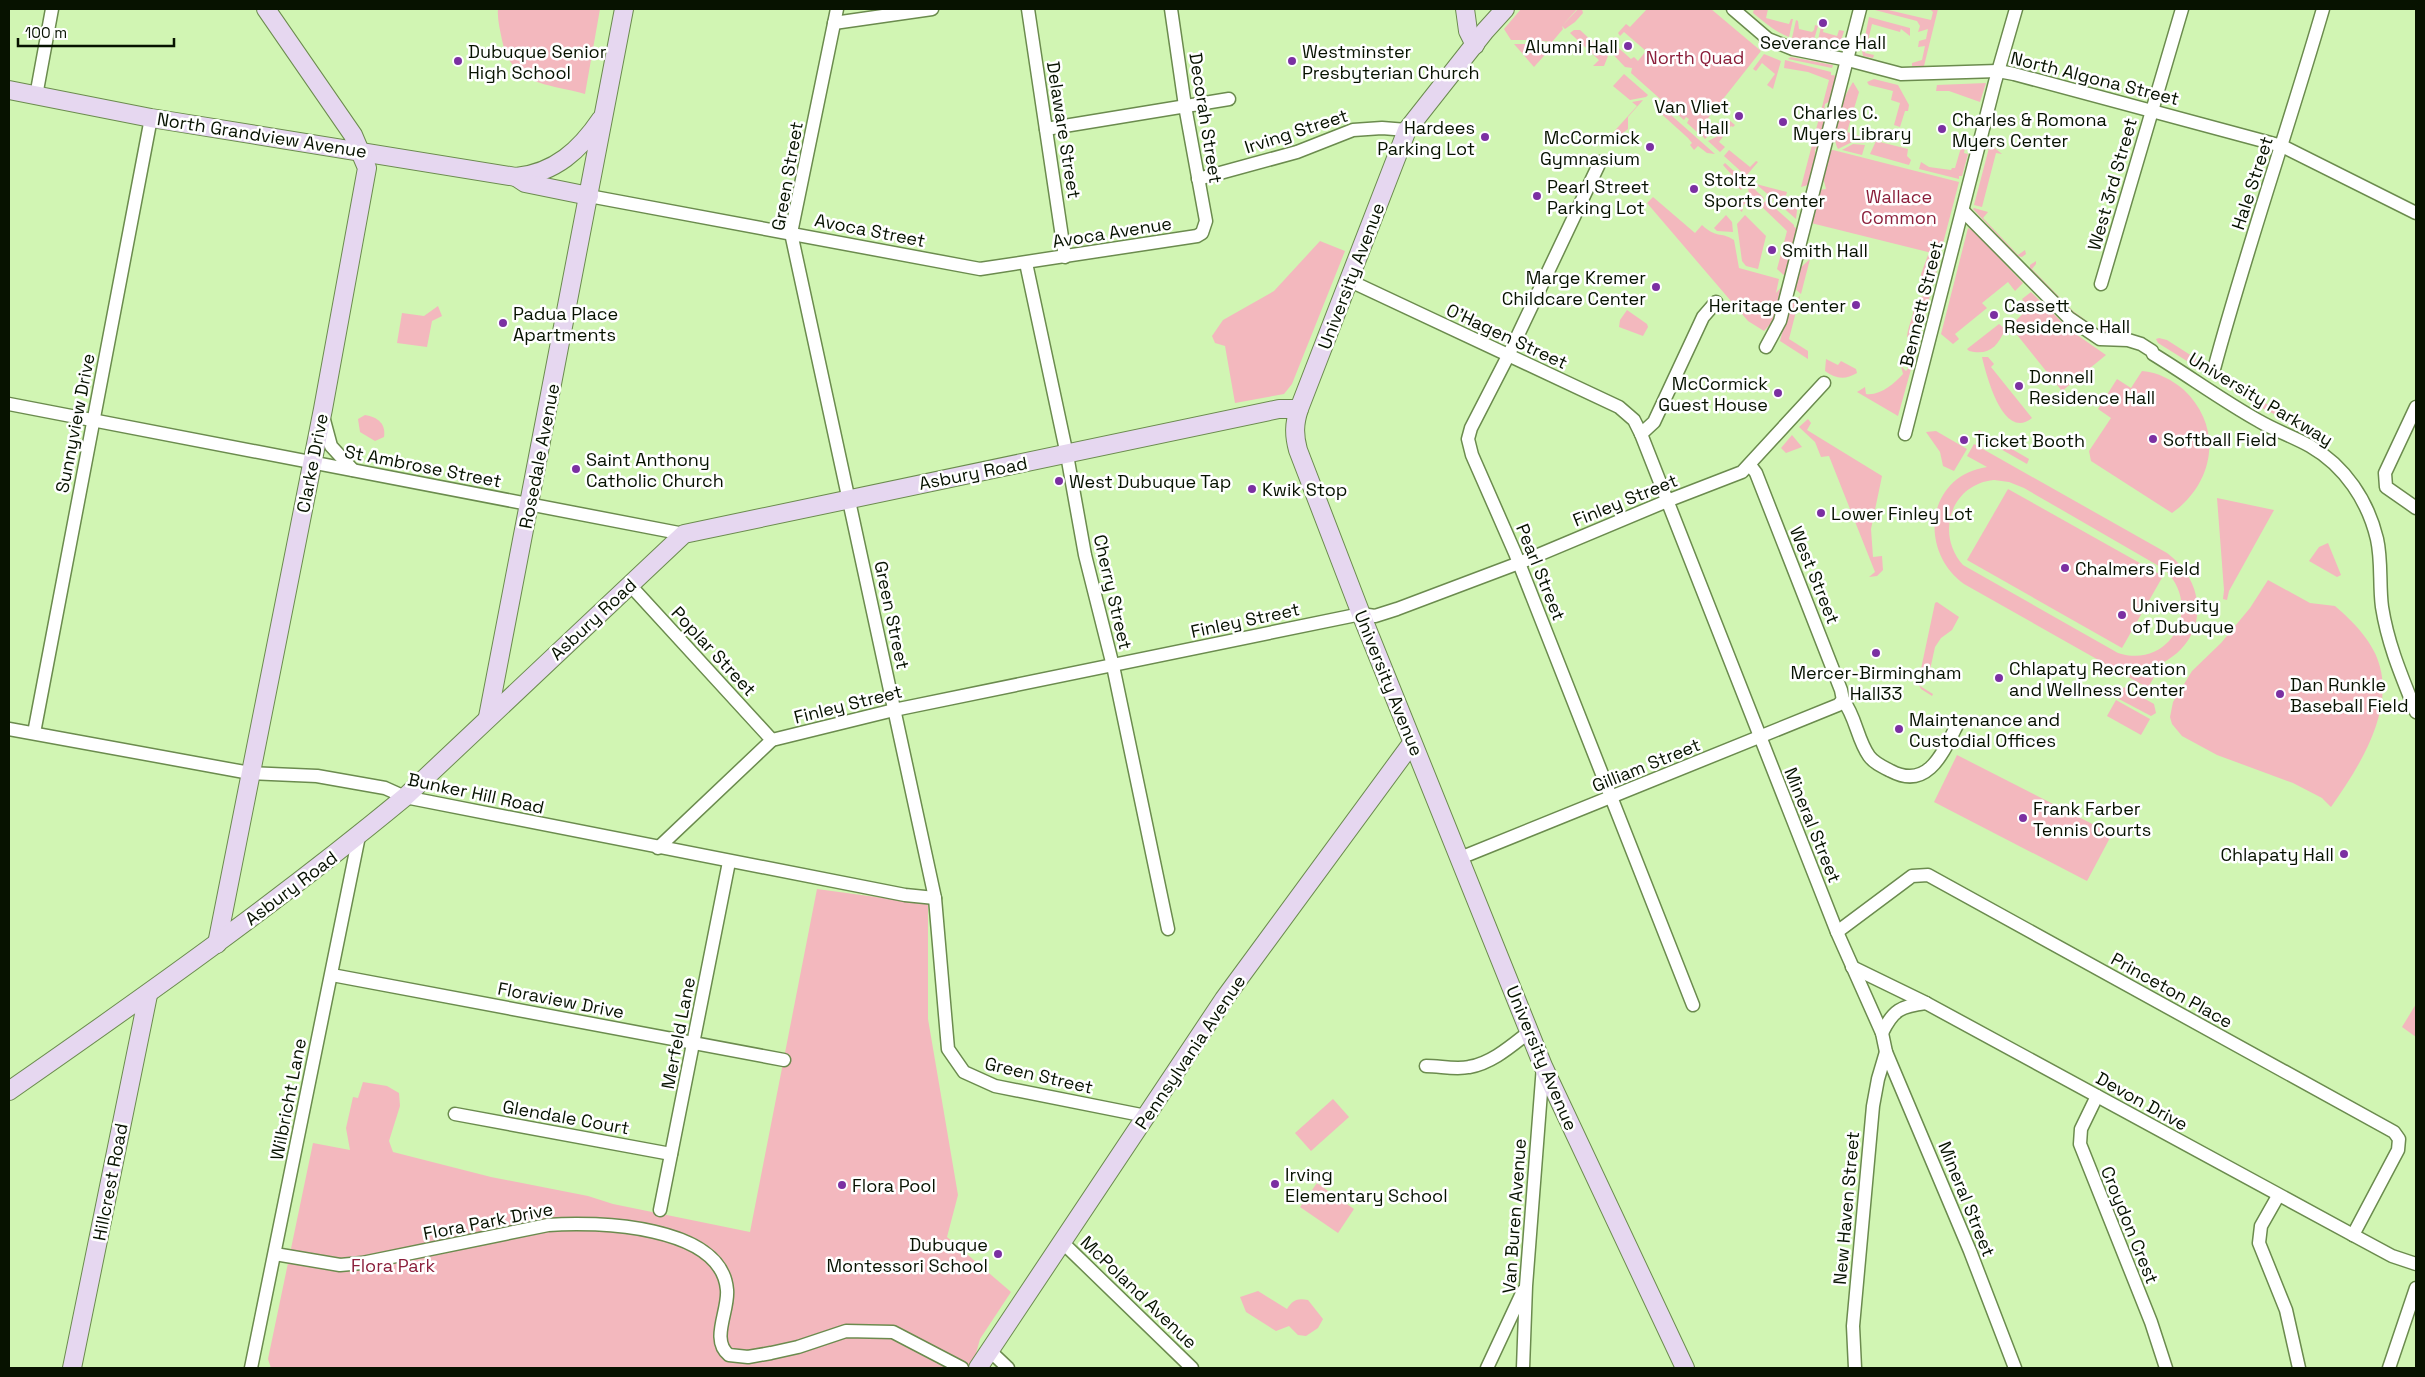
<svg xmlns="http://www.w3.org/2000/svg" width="2425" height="1377" font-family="'Space Grotesk',sans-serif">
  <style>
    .green { fill: #f3b8be; fill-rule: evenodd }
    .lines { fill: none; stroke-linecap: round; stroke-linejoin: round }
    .street-casing { stroke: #6b8b4e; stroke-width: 15 }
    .secondary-casing { stroke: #6b8b4e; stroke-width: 20 }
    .street { stroke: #fff; stroke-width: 12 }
    .secondary { stroke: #e6d7f0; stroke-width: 18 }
    .poi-dot { fill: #7b30a2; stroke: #fff; stroke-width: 2 }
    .labels { text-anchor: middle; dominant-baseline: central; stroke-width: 5; stroke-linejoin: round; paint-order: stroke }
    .poi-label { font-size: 18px; fill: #071200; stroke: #fff; text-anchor: start }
    .park-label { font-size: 18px; fill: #8b1f3b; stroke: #fff }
    .street-label { font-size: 18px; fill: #071200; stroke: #fff }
  </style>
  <rect width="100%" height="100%" fill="#d1f5b3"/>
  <g class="green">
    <path d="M498 9H600L585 94C545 83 512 86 502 40 500 30 497 18 498 9Z"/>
    <path d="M1521 9H1577L1562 26 1578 9H1582L1583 13 1575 22 1565 29 1562 26 1563 29 1552 42 1533 40H1511L1504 29Z"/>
    <path d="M1647 9H1711L1761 51 1697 132 1687 123 1689 119 1686 117 1684 120 1631 73 1632 68 1625 67 1606 47 1615 37 1617 40 1614 44 1631 59 1634 57 1638 61 1646 51 1624 32 1620 36 1618 33 1626 24 1630 27Z"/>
    <path d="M1754 9H1768L1766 18 1789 24 1791 19H1793L1789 37C1775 32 1764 22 1753 13Z"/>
    <path d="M1871 9H1884L1931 20 1933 12 1930 9H1938L1924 66H1912V63L1922 60 1925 46 1918 47 1919 41 1926 39 1928 29 1918 32 1920 26 1917 21Z"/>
    <path d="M1869 17 1910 28V36L1901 29 1900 32 1872 24 1865 53 1874 55 1873 58 1863 56 1862 51Z"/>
    <path d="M1796 20 1798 21 1799 29 1812 32 1814 30 1815 25 1818 26 1813 43 1792 38Z"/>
    <path d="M1821 27H1824L1823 32 1837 36 1839 30 1844 31 1839 47 1817 44Z"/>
    <path d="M1574 30H1580L1608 56 1604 66H1593L1599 60 1570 33Z"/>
    <path d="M1514 44H1533L1551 48 1534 67Z"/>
    <path d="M1764 54 1781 61 1773 89 1767 85 1775 74 1762 63 1756 71 1753 69Z"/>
    <path d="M1791 57 1833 65 1832 68 1788 59Z"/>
    <path d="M1785 60 1831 72V75L1839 76 1832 100 1825 104 1824 111 1827 121 1819 150H1816L1815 147V157L1808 185 1801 187 1829 80 1808 72 1784 68Z"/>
    <path d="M1624 74 1648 95 1646 97 1630 100 1613 86Z"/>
    <path d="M1874 79 1898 85 1909 105 1908 111H1905L1900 127 1894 125 1900 103 1891 100 1893 91 1869 85 1867 82Z"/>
    <path d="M1853 82 1859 92 1847 132 1865 138 1864 143 1852 142 1838 149C1828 129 1842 100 1853 82Z"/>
    <path d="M1986 83 1980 102 1949 91H1936L1937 85Z"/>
    <path d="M1643 100 1628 117V129L1615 139 1610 136 1637 106 1632 102Z"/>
    <path d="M1658 108H1663L1715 154 1707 153 1698 146 1694 150 1690 145 1692 143 1688 138 1657 110Z"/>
    <path d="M1729 120 1735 125 1733 127 1731 126 1719 142 1725 147 1720 152 1708 141 1718 136 1719 128 1709 129 1708 136 1705 139 1700 133 1708 123H1724Z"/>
    <path d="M1876 141 1908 149 1907 156 1911 160 1909 165 1870 154Z"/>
    <path d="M1966 142 1964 153 1968 154 1962 176H1959V179L1919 169 1921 162 1929 167 1951 170 1952 168H1955L1960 151Z"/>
    <path d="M1853 144 1865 145 1862 155 1842 150Z"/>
    <path d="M1990 144 2002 154 1996 153 1982 207 1974 205Z"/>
    <path d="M1729 150 1750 167 1756 161 1758 162 1746 176 1724 156Z"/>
    <path d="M1833 150 1959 182 1940 255 1811 223 1820 190 1826 189 1823 177 1829 151Z"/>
    <path d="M1725 163 1747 183 1741 190 1736 185 1738 182 1723 165Z"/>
    <path d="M1756 184 1787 192 1784 202 1793 210 1798 202 1796 219Z"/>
    <path d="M1750 185 1764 198 1753 209 1749 204H1744L1742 212 1737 207 1749 195 1748 188Z"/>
    <path d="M1653 197 1695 233 1702 225C1717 239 1720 231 1734 240L1739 268 1779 279 1776 293 1784 284 1775 319 1764 331 1748 321 1647 203Z"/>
    <path d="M1766 200 1794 225V227L1799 229 1786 277 1777 269 1787 231 1761 206Z"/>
    <path d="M1974 208 1988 212 1983 218 2018 255 2025 250 2026 254 2022 257 2017 256 1973 209Z"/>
    <path d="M1726 215 1732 222 1733 232 1717 231 1714 228Z"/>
    <path d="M1745 215 1766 236 1758 269 1746 266 1742 261 1737 224Z"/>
    <path d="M1968 228 1974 231 2023 283 2015 291 2008 282 1982 303 1987 308 1955 334 1959 339 1953 344 1941 334Z"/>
    <path d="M1320 241 1345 251 1292 384 1284 394 1235 403 1225 346 1215 343 1212 336 1223 320 1274 291Z"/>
    <path d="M1928 255 1940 259 1932 288 1922 290 1921 274Z"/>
    <path d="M1810 259 1801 294 1794 288 1798 270Z"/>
    <path d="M2036 261V264L2032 269 2073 311 2102 332 2108 326 2112 330 2111 332C2087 337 2045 287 2030 269V265Z"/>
    <path d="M2031 292 2070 330 2106 355 2062 391 2010 326 2029 308 2022 299Z"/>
    <path d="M1930 295 1923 324 1919 299 1920 297Z"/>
    <path d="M1800 296 1789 339 1808 351V359L1780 341 1789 307Z"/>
    <path d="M1916 299 1920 327 1916 333 1907 337C1908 324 1916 313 1914 300Z"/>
    <path d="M438 306 442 316 432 321 427 347 397 343 402 313 424 316Z"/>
    <path d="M1627 310 1647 324 1648 327 1643 336 1619 327 1620 320Z"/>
    <path d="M1999 324 2005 329C1998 347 1988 356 1969 351L1967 349Z"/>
    <path d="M2159 338 2167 340 2273 408 2329 437 2328 441 2264 409 2158 343 2156 339Z"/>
    <path d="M1982 357H1988L1994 364 1991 367 2032 418C2003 442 1986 374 1982 357Z"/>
    <path d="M1826 359 1838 365 1841 361 1856 369 1857 373C1845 380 1836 379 1825 371Z"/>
    <path d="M1913 362 1898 416 1857 392 1865 387 1866 394C1880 396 1894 384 1903 374L1901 366 1906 371Z"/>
    <path d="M2142 371C2158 372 2172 380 2184 390 2224 428 2214 483 2172 513L2091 461 2089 451 2111 418 2098 409 2117 379 2131 388Z"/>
    <path d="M365 415C378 417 386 424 384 437L375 441 360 432 358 419Z"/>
    <path d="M1808 419 1811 423 1807 430 1882 476 1871 529 1873 557 1882 556 1883 570 1877 576 1869 577 1875 572 1829 456 1821 457 1815 442 1799 427Z"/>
    <path d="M1979 430 2029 459 2027 464 1976 435Z"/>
    <path d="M1936 431 1967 449 1954 471 1943 466 1940 452 1926 432Z"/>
    <path d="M1792 435 1802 447 1786 453 1781 448Z"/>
    <path d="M1974 444 2167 553C2215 589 2205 653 2146 669L2155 675 2148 688 1964 584C1918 551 1926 476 1987 467L1967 456ZM1994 480 2009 482 2024 488 2164 569C2204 606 2171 670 2118 653L1963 565C1935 534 1951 484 1994 480Z"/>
    <path d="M2008 489 2163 576 2122 648 1967 560Z"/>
    <path d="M2217 498 2274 510 2229 591 2227 600 2223 599 2224 590Z"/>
    <path d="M2328 543 2341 575 2337 577 2309 561 2319 547Z"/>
    <path d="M2268 580 2310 603 2335 606C2353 621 2375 644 2380 667 2393 715 2357 770 2331 807L2322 798 2293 783 2217 755 2182 736 2172 724 2170 717 2173 702 2192 671 2221 643 2250 608Z"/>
    <path d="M1937 602 1959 617 1952 630 1941 638 1935 647 1930 670 1920 686 1933 694 1932 696 1921 689 1918 683 1935 603Z"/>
    <path d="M2124 687 2154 704 2156 713 2151 716 2117 698Z"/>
    <path d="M2116 700 2150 719 2141 735 2107 716Z"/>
    <path d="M1957 755 2112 834 2087 881 1934 802Z"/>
    <path d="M817 889 928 904V1019L958 1195 947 1237 1011 1292 980 1339 972 1368H271L268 1359 313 1143 350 1150 346 1128 353 1097 358 1098 363 1082 387 1086 399 1093 400 1106 389 1141 393 1152 491 1177 588 1196 613 1204 750 1232Z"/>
    <path d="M2416 1004V1037L2402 1027Z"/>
    <path d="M1333 1099 1349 1117 1311 1151 1295 1133Z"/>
    <path d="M1317 1183 1354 1209 1338 1233 1300 1207Z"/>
    <path d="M1258 1291 1287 1309C1293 1300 1297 1298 1308 1300L1323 1319 1318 1328 1306 1336 1298 1335 1289 1326 1276 1331 1246 1312 1240 1297Z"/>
  </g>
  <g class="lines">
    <g class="street-casing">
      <g id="street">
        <path d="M837 9 791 233 935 898 948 1049 964 1072 995 1086 1146 1116"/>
        <path d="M1028 9 1065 257"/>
        <path d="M1733 9 1768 39 1793 49 1848 60 1901 74 1998 71 2014 74 2282 146 2416 213"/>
        <path d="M834 23 932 9"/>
        <path d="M36 96 52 9"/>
        <path d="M1046 129 1229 99"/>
        <path d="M1600 162 1508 356 1471 428 1468 439 1472 455 1515 553 1693 1005"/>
        <path d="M1198 179 1297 152 1353 130 1382 128 1407 130"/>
        <path d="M589 196 980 269 1197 236 1202 233 1206 221 1185 106 1171 9"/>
        <path d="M1963 211 2069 318 2100 339 2128 340 2141 344 2152 351 2153 354C2189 376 2223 401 2259 421 2276 431 2294 437 2310 446 2345 466 2368 501 2377 539 2382 561 2379 585 2382 607 2388 645 2402 677 2416 712"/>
        <path d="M1026 263 1067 455 1085 555 1113 666 1168 929"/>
        <path d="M1348 280 1619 407 1634 420 1641 434"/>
        <path d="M2101 284 2182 9"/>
        <path d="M1716 302 1703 317 1654 422 1641 434 1837 932 1882 1033 1886 1052 1970 1251 2015 1368"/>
        <path d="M1766 347 1780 321 1860 9"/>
        <path d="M2214 369C2247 247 2288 129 2323 9"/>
        <path d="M9 404 684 534"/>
        <path d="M2416 407 2385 473 2386 487 2416 508"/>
        <path d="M324 420 331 446 353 470"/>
        <path d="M1905 434 1995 82 2016 9"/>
        <path d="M1750 465 1756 473 1841 690 1843 700"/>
        <path d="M630 585 772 740"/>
        <path d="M1843 700C1856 717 1857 739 1869 756 1874 763 1883 767 1891 771 1929 791 1944 750 1958 723"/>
        <path d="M9 729 250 773 317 776 385 788 405 797 905 895 935 898"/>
        <path d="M34 733 151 118"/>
        <path d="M658 848 772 740 894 710 1361 614 1375 616 1397 609 1519 563 1667 501 1742 472 1824 383"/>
        <path d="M1460 858 1838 705 1843 700"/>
        <path d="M1837 932 1912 876 1928 875 2394 1132 2399 1139 2398 1150 2353 1235"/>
        <path d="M1852 967 1926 1003 2353 1235 2392 1256 2416 1264"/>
        <path d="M332 975 784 1060"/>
        <path d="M1882 1033C1893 1010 1901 1006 1926 1003"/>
        <path d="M1426 1066C1440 1066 1456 1070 1469 1067 1492 1063 1511 1046 1529 1032"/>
        <path d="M2097 1096 2081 1129 2080 1144 2151 1322 2166 1368"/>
        <path d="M455 1114 671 1154"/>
        <path d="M2278 1196 2261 1226 2259 1243 2286 1310 2299 1368"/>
        <path d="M660 1210 729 862"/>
        <path d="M1061 1241 1192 1368"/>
        <path d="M275 1254 340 1265 362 1263 548 1225C596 1221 722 1225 727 1290 729 1311 710 1340 729 1355L748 1357 771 1353 798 1347 846 1331 893 1332 962 1368"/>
        <path d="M989 1350 1008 1368"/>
        <path d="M251 1368 359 836"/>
        <path d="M1487 1368 1523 1291"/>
        <path d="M1523 1368 1526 1286 1543 1066"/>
        <path d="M1855 1368 1853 1326 1873 1106 1878 1079 1886 1052"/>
        <path d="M2389 1368 2416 1288"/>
      </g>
    </g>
    <g class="secondary-casing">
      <g id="secondary">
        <path d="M1465 9 1468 31 1475 45"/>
        <path d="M1505 9 1485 31 1407 130 1299 409C1294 424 1294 435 1298 450L1361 614 1543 1066 1685 1368"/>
        <path d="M9 90 151 118 516 177C555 173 580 150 601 119"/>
        <path d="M516 177 525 183 589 196"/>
        <path d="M488 717 624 9"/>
        <path d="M217 944 323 409 367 168 353 135 266 9"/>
        <path d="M9 1091C144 997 278 902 405 797L684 534 1279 409H1299"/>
        <path d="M72 1368 148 995"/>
        <path d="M978 1368 1224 999 1412 743"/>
      </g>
    </g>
    <use href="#street" class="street"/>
    <use href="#secondary" class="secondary"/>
  </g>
  <g class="poi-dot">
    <circle cx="1823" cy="23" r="5"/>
    <circle cx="1628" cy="46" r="5"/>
    <circle cx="458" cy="61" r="5"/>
    <circle cx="1292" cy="61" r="5"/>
    <circle cx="1739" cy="116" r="5"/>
    <circle cx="1783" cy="122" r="5"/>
    <circle cx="1942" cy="129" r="5"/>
    <circle cx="1485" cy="137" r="5"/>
    <circle cx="1650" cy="147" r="5"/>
    <circle cx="1694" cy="189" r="5"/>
    <circle cx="1537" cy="196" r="5"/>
    <circle cx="1772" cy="250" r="5"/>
    <circle cx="1656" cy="287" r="5"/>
    <circle cx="1856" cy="305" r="5"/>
    <circle cx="1994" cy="315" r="5"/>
    <circle cx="503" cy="323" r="5"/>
    <circle cx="2019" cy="386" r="5"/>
    <circle cx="1778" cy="393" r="5"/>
    <circle cx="2153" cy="439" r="5"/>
    <circle cx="1964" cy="440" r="5"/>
    <circle cx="576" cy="469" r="5"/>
    <circle cx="1059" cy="481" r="5"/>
    <circle cx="1252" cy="489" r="5"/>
    <circle cx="1821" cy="513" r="5"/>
    <circle cx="2065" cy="568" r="5"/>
    <circle cx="2122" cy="615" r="5"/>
    <circle cx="1876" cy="653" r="5"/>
    <circle cx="1999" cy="678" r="5"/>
    <circle cx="2280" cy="694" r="5"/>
    <circle cx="1899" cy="729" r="5"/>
    <circle cx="2023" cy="818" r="5"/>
    <circle cx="2344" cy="854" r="5"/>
    <circle cx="1275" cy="1184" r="5"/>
    <circle cx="842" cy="1185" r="5"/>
    <circle cx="998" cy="1254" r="5"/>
  </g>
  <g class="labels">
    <g class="poi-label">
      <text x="1823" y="42" text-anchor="middle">Severance Hall</text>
      <text x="1618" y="46" text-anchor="end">Alumni Hall</text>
      <text x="468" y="51">Dubuque Senior<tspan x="468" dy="21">High School</tspan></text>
      <text x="1302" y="51">Westminster<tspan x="1302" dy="21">Presbyterian Church</tspan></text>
      <text x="1729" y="106" text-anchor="end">Van Vliet<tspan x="1729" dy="21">Hall</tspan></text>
      <text x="1793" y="112">Charles C.<tspan x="1793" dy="21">Myers Library</tspan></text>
      <text x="1952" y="119">Charles &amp; Romona<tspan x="1952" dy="21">Myers Center</tspan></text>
      <text x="1475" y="127" text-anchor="end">Hardees<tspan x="1475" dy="21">Parking Lot</tspan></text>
      <text x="1640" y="137" text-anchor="end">McCormick<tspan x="1640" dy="21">Gymnasium</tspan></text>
      <text x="1704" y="179">Stoltz<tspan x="1704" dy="21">Sports Center</tspan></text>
      <text x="1547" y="186">Pearl Street<tspan x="1547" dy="21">Parking Lot</tspan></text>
      <text x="1782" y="250">Smith Hall</text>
      <text x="1646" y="277" text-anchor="end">Marge Kremer<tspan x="1646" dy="21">Childcare Center</tspan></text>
      <text x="1846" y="305" text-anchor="end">Heritage Center</text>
      <text x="2004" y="305">Cassett<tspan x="2004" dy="21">Residence Hall</tspan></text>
      <text x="513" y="313">Padua Place<tspan x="513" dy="21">Apartments</tspan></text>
      <text x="2029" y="376">Donnell<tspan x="2029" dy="21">Residence Hall</tspan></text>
      <text x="1768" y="383" text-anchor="end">McCormick<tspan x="1768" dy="21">Guest House</tspan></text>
      <text x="2163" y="439">Softball Field</text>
      <text x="1974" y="440">Ticket Booth</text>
      <text x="586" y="459">Saint Anthony<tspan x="586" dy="21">Catholic Church</tspan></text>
      <text x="1069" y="481">West Dubuque Tap</text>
      <text x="1262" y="489">Kwik Stop</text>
      <text x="1831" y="513">Lower Finley Lot</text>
      <text x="2075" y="568">Chalmers Field</text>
      <text x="2132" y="605">University<tspan x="2132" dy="21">of Dubuque</tspan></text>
      <text x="2009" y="668">Chlapaty Recreation<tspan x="2009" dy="21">and Wellness Center</tspan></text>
      <text x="1876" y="672" text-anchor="middle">Mercer-Birmingham<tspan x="1876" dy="21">Hall33</tspan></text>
      <text x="2290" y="684">Dan Runkle<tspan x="2290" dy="21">Baseball Field</tspan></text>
      <text x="1909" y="719">Maintenance and<tspan x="1909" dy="21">Custodial Offices</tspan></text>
      <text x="2033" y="808">Frank Farber<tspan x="2033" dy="21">Tennis Courts</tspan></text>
      <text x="2334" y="854" text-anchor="end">Chlapaty Hall</text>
      <text x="1285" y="1174">Irving<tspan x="1285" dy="21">Elementary School</tspan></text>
      <text x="852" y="1185">Flora Pool</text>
      <text x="988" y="1244" text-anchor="end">Dubuque<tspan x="988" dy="21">Montessori School</tspan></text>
    </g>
    <g class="park-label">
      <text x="1695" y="57">North Quad</text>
      <text x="1899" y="196">Wallace<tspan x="1899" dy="21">Common</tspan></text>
      <text x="393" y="1265">Flora Park</text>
    </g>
    <g class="street-label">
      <text transform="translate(2095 78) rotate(14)">North Algona Street</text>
      <text transform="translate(1206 118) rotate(81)">Decorah Street</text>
      <text transform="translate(1064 130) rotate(81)">Delaware Street</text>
      <text transform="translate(1296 131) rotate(-18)">Irving Street</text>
      <text transform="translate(262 135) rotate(9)">North Grandview Avenue</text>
      <text transform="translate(787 176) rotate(-80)">Green Street</text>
      <text transform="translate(2252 183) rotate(-72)">Hale Street</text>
      <text transform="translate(2112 184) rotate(-74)">West 3rd Street</text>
      <text transform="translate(870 230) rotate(11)">Avoca Street</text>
      <text transform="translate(1112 232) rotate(-9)">Avoca Avenue</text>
      <text transform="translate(1351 276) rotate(-69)">University Avenue</text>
      <text transform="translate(1921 304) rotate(-76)">Bennett Street</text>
      <text transform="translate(1507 336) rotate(25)">O'Hagen Street</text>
      <text transform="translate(2261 399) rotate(31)">University Parkway</text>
      <text transform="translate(75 423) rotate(-79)">Sunnyview Drive</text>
      <text transform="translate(539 456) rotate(-79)">Rosedale Avenue</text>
      <text transform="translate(312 463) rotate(-79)">Clarke Drive</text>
      <text transform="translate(423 466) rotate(11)">St Ambrose Street</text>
      <text transform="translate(973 473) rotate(-11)">Asbury Road</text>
      <text transform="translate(1625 500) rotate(-22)">Finley Street</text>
      <text transform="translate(1541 572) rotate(68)">Pearl Street</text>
      <text transform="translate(1815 575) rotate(68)">West Street</text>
      <text transform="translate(1113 592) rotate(77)">Cherry Street</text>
      <text transform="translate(892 615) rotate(78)">Green Street</text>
      <text transform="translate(593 619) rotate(-43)">Asbury Road</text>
      <text transform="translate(1245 620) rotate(-12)">Finley Street</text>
      <text transform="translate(714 651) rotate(47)">Poplar Street</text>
      <text transform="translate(1389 683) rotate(68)">University Avenue</text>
      <text transform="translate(848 704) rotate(-14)">Finley Street</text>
      <text transform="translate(1646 765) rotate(-22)">Gilliam Street</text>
      <text transform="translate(476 793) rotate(12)">Bunker Hill Road</text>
      <text transform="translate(1813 825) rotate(68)">Mineral Street</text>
      <text transform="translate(291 888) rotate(-37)">Asbury Road</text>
      <text transform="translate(2172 990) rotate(29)">Princeton Place</text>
      <text transform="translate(561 1000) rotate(11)">Floraview Drive</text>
      <text transform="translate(678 1033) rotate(-79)">Merfeld Lane</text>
      <text transform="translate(1190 1052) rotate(-56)">Pennsylvania Avenue</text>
      <text transform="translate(1542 1058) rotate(67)">University Avenue</text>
      <text transform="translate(1039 1075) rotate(13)">Green Street</text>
      <text transform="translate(288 1099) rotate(-79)">Wilbricht Lane</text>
      <text transform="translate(2142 1101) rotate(29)">Devon Drive</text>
      <text transform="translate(566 1117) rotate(10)">Glendale Court</text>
      <text transform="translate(110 1182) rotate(-79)">Hillcrest Road</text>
      <text transform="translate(1967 1199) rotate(68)">Mineral Street</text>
      <text transform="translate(1846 1208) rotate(-85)">New Haven Street</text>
      <text transform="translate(1514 1216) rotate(-86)">Van Buren Avenue</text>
      <text transform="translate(488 1221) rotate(-11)">Flora Park Drive</text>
      <text transform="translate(2130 1225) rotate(68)">Croydon Crest</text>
      <text transform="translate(1139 1292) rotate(44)">McPoland Avenue</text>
    </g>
  </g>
  <rect width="2425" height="1377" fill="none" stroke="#071200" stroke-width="20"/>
  <path d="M18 38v8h156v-8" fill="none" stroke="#071200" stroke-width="2.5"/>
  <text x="25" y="38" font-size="15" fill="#071200" stroke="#ffffff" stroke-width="4" paint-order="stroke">100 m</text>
</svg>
